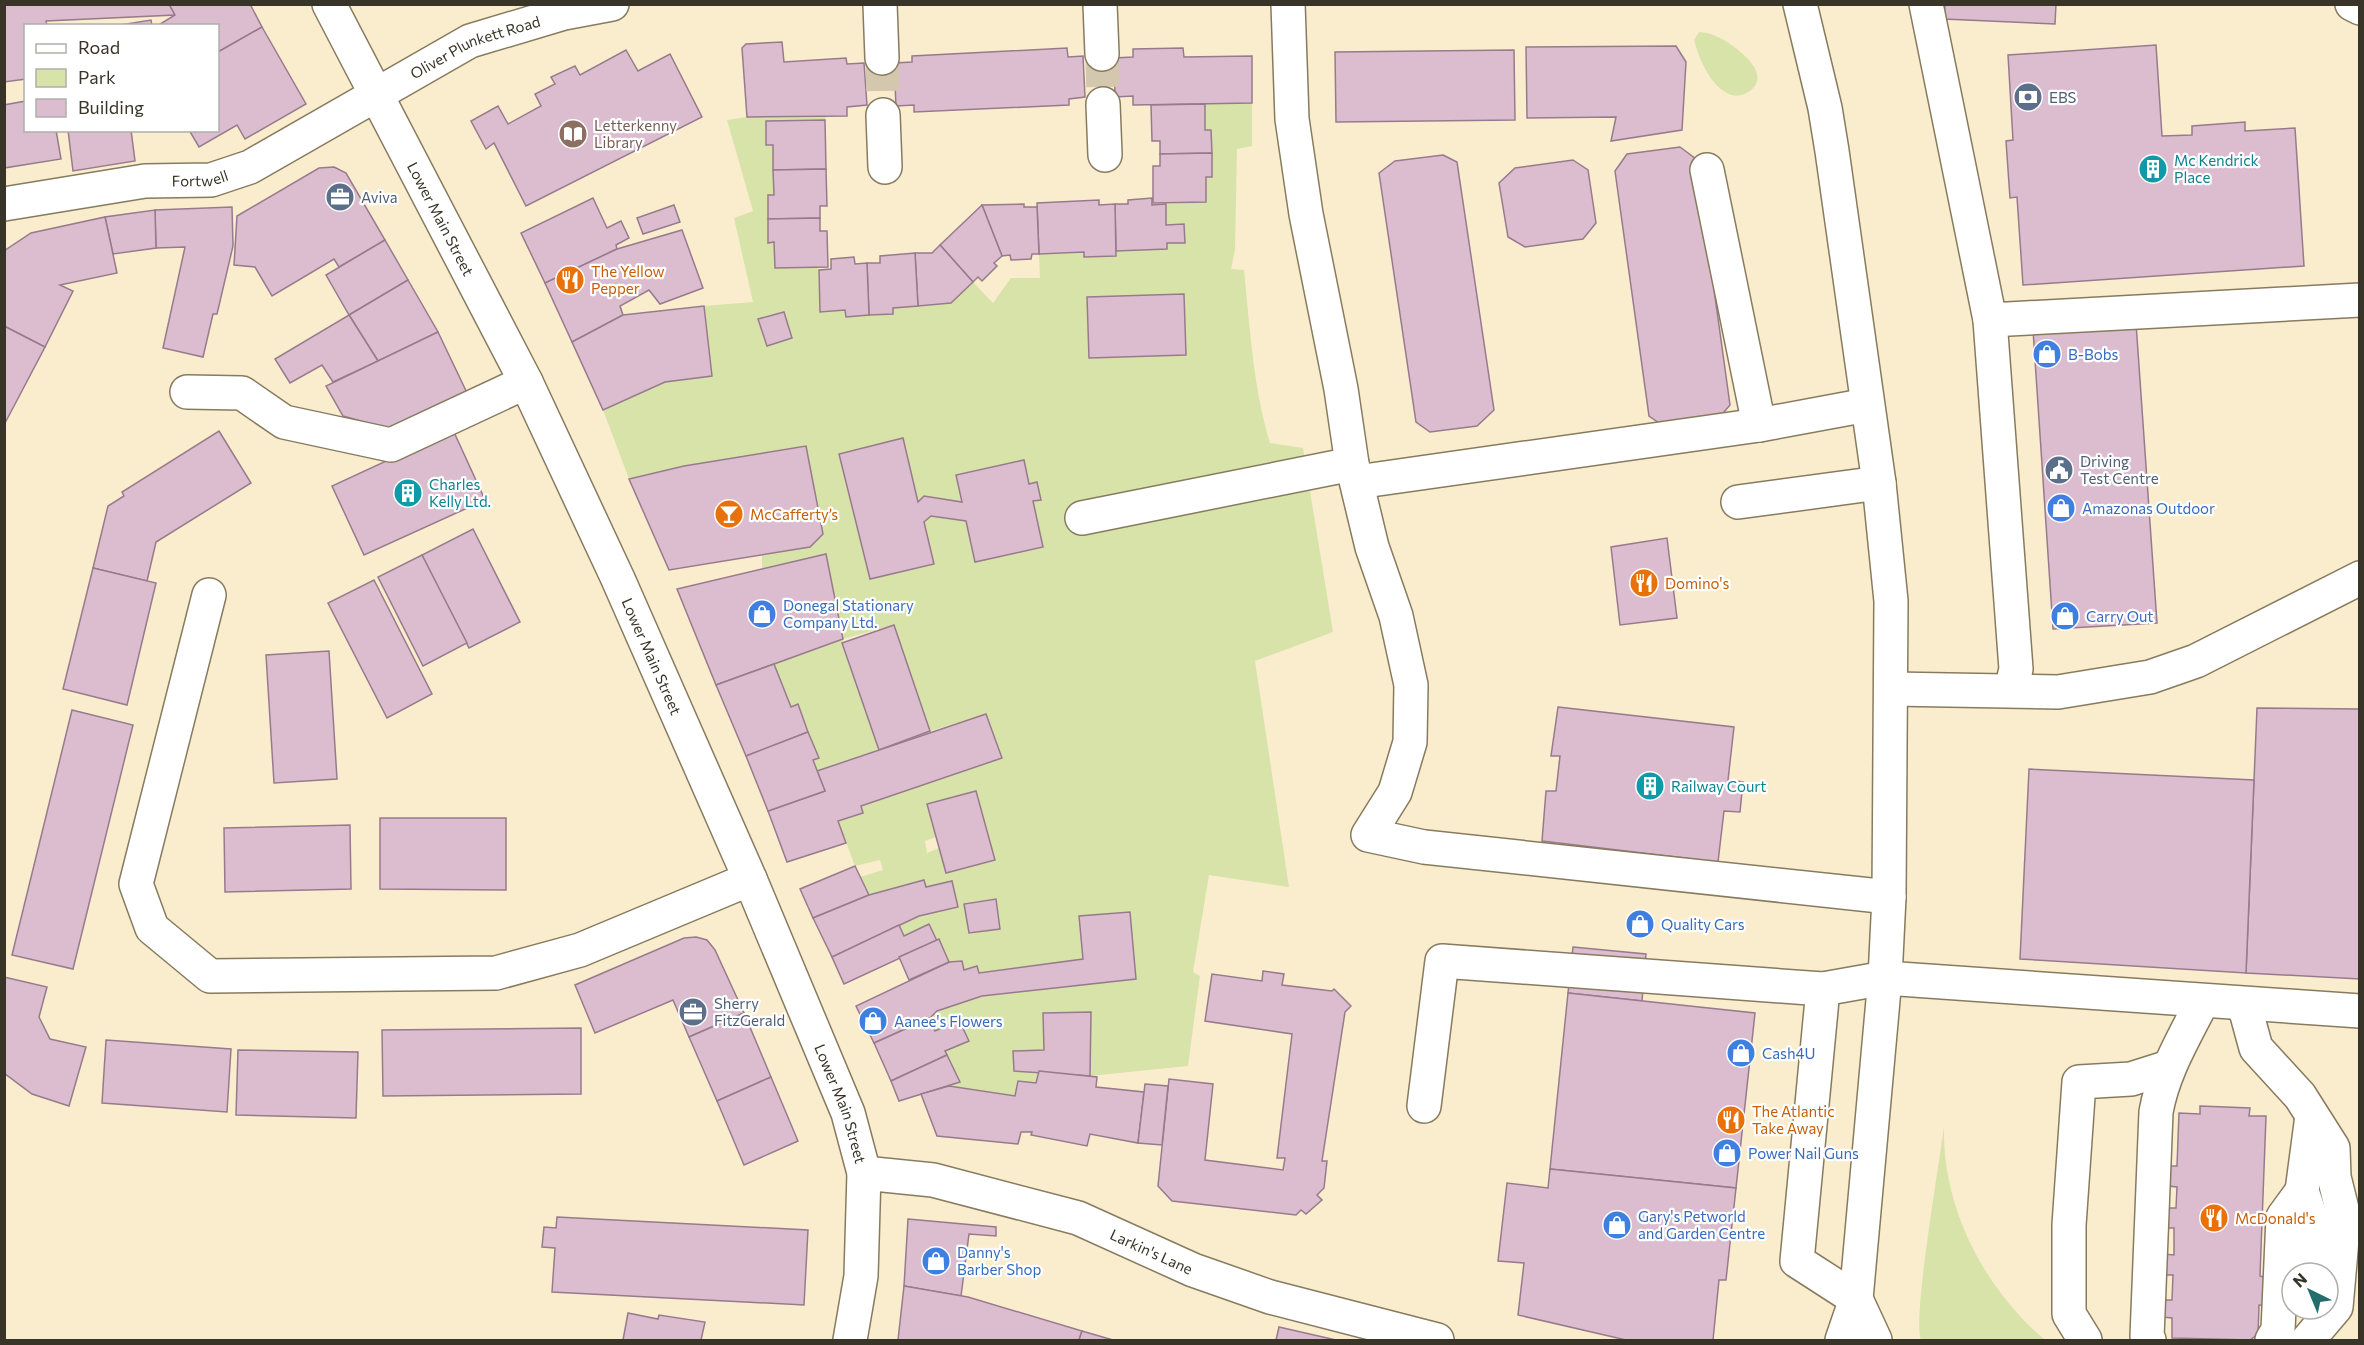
<svg xmlns="http://www.w3.org/2000/svg" width="2364" height="1345" font-family="Commissioner,sans-serif">
  <style>
    .green { fill: #d8e3a9; fill-rule: evenodd }
    .building { fill: #dbbdcf; stroke: #977b8c; stroke-width: 1.5 }
    .lines { fill: none; stroke-linecap: round; stroke-linejoin: round }
    .minor-tunnel { stroke: #d3c8ad; stroke-width: 33; stroke-dasharray: 33 16; stroke-linecap: butt }
    .minor-casing { stroke: #877b5f; stroke-width: 36 }
    .major-casing { stroke: #877b5f; stroke-width: 36 }
    .minor { stroke: #fff; stroke-width: 33 }
    .major { stroke: #fff; stroke-width: 33 }
    .labels { text-anchor: middle; dominant-baseline: central; stroke-width: 4.5; stroke-linejoin: round; paint-order: stroke }
    .street-label { font-size: 15px; fill: #393428; stroke: #fff }
    .service-label { font-size: 15px; fill: #4e5e75; stroke: #fff; text-anchor: start }
    .education-label { font-size: 15px; fill: #785e54; stroke: #fff; text-anchor: start }
    .culture-label { font-size: 15px; fill: #0d838f; stroke: #fff; text-anchor: start }
    .food-label { font-size: 15px; fill: #c56008; stroke: #fff; text-anchor: start }
    .shop-label { font-size: 15px; fill: #366cbe; stroke: #fff; text-anchor: start }
  </style>
  <rect width="100%" height="100%" fill="#faedce"/>
  <g class="green">
    <path d="M1699 32C1712 32 1727 41 1737 49 1744 55 1755 64 1757 74 1761 89 1740 100 1729 94 1710 86 1699 58 1694 40Z"/>
    <path d="M1252 103V146L1237 149 1235 250 1231 269 1244 270C1250 328 1253 387 1270 443L1303 448 1333 632 1255 661 1289 887 1209 875 1193 972 1200 976 1188 1066 1090 1076V1012L1044 1013V1050L1013 1052 1014 1071H1039L1036 1083 1018 1081 1015 1096 949 1086 960 1082 945 1051 968 1041 935 1031 930 1018C963 987 1087 984 1135 979L1130 912 1079 916 1083 959 979 973 977 966 964 970 949 962 929 924 904 936 899 925 919 916 958 907 952 882 926 887 924 880 869 895 860 877 883 870 880 860 855 866 838 821 863 813 861 806 1001 758 986 714 930 731 894 625 843 639 842 643 879 750 817 771 813 760 819 757 808 732 791 707 774 664 842 638 826 555 762 569V553L809 547 823 534 806 447 684 466 629 479 603 410 665 382 712 376 704 306 753 302 734 218 753 211 727 120 747 117H826L825 120 766 121 773 145 774 195 768 196V242H774L818 267 820 311 845 310 846 317 893 314V308L951 303 973 282 993 303 1011 278H1040L1039 254 1084 252 1085 257 1116 256V251L1167 249V243H1185L1184 224 1166 225V204L1206 202V177H1212L1211 130H1205V104ZM783 312 792 337 767 346 758 319ZM976 791 995 860 946 873 939 848 927 853 925 841 936 837 927 804ZM996 899 1000 928 969 933 964 904Z"/>
    <path d="M1944 1126C1942 1208 1984 1288 2045 1340H1921C1912 1319 1940 1161 1944 1126Z"/>
  </g>
  <g class="building">
    <path d="M4 4H169L175 15 46 21 47 26H26V79L4 82Z"/>
    <path d="M169 4H250L262 27 218 52V26H157L175 15Z"/>
    <path d="M1945 4H2056L2055 24 1944 19Z"/>
    <path d="M151 20 152 26H114Z"/>
    <path d="M262 27 306 104 245 139 237 125 199 147 189 130H218V52Z"/>
    <path d="M782 42 784 62 846 58 847 64 864 63 867 105 847 107V116L747 117 742 48 746 44Z"/>
    <path d="M2156 45 2162 136 2192 135V126L2245 122V131L2295 128 2304 266 2023 285 2017 197 2010 198 2006 141 2013 140 2008 55Z"/>
    <path d="M1676 46 1686 62 1682 130 1611 141 1616 117 1527 118 1526 47Z"/>
    <path d="M1067 48 1068 57 1083 56 1085 97 1069 99V105L914 112V105L896 106 894 63 912 62V56Z"/>
    <path d="M1183 48 1184 57 1252 56V103L1133 105V96L1115 97 1114 58 1133 57V49Z"/>
    <path d="M626 50 638 71 670 54 702 117 526 206 494 143 486 149 471 121 498 106 508 124 541 106 535 94 555 84 551 77 575 66 580 75Z"/>
    <path d="M1514 50 1515 120 1336 122 1335 52Z"/>
    <path d="M26 101V130H56L61 159 4 168V105Z"/>
    <path d="M1205 104V130H1211L1212 153 1160 154V141H1152L1151 105Z"/>
    <path d="M825 120 826 169 773 170V145H766V121Z"/>
    <path d="M68 130H131L135 161 73 171Z"/>
    <path d="M1680 147 1696 159 1730 405 1718 419 1665 427 1649 416 1615 171 1627 154Z"/>
    <path d="M1212 153V177H1206V202L1153 203V166H1160V154Z"/>
    <path d="M1443 155 1457 162 1494 410 1477 426 1430 432 1416 422 1379 173 1395 161Z"/>
    <path d="M1573 160 1588 170 1596 223 1583 239 1525 247 1508 237 1499 183 1515 168Z"/>
    <path d="M334 167 346 173 385 240 339 267 334 259 272 296 255 267 234 265 237 216 319 168Z"/>
    <path d="M826 169 827 206H820V218L768 219V195H774L773 170Z"/>
    <path d="M593 198 607 228 621 221 629 238 616 245 617 249 545 283 521 233Z"/>
    <path d="M1152 198V205L1166 204V225L1184 224 1185 243H1167V249L1116 251 1115 204H1128V200Z"/>
    <path d="M1099 200V205L1115 204 1116 256 1084 257V252L1039 254 1037 203Z"/>
    <path d="M1024 204V207H1037L1039 254H1032L1031 259 1011 260 1010 255 1002 256 982 205Z"/>
    <path d="M674 205 680 222 643 234 637 218Z"/>
    <path d="M982 205 1002 256 994 263 997 266 982 281 978 277 973 282 940 245Z"/>
    <path d="M232 207 233 246 217 314H213L203 357 163 348 185 247 156 248 155 210Z"/>
    <path d="M155 210 156 248 113 254 105 217Z"/>
    <path d="M105 217 117 273 60 285 73 291 45 347 4 326V251L31 233Z"/>
    <path d="M820 218V231H827L828 267 775 268 774 242 768 243V219Z"/>
    <path d="M682 230 703 288 660 304 649 290 620 306 623 315 572 342 545 283 617 249Z"/>
    <path d="M385 240 408 280 349 315 326 275Z"/>
    <path d="M940 245 973 282 951 303 918 306 915 253H932Z"/>
    <path d="M915 253 918 306 893 308V314L869 315 867 263H880V256Z"/>
    <path d="M854 257 855 264 867 263 869 315 846 317 845 310 820 312 819 270 831 269V259Z"/>
    <path d="M408 280 438 332 378 361 349 315Z"/>
    <path d="M1184 294 1186 355 1089 358 1087 297Z"/>
    <path d="M704 306 712 376 665 382 603 410 572 342 623 315Z"/>
    <path d="M784 312 792 338 767 346 758 319Z"/>
    <path d="M349 315 378 361 333 382 322 365 290 383 275 359Z"/>
    <path d="M2136 323 2157 623 2053 629 2033 330Z"/>
    <path d="M4 326 45 347 4 425Z"/>
    <path d="M438 332 468 395 393 430 343 416 326 386Z"/>
    <path d="M453 430 485 500 364 555 332 486Z"/>
    <path d="M219 431 251 483 156 542 147 581 93 568 108 506 124 496 122 492Z"/>
    <path d="M903 438 918 502 924 496 962 502 956 475 1024 460 1029 484 1037 482 1041 500 1033 501 1043 547 975 562 966 521 931 516 924 522 934 564 870 579 839 454Z"/>
    <path d="M806 446 823 534 810 547 669 570 629 479 684 466Z"/>
    <path d="M473 529 520 622 469 648 422 555Z"/>
    <path d="M1667 538 1677 618 1620 625 1611 547Z"/>
    <path d="M826 554 843 639 716 685 677 589Z"/>
    <path d="M422 555 467 643 423 666 378 577Z"/>
    <path d="M93 568 156 583 127 705 63 689Z"/>
    <path d="M374 580 432 694 387 718 328 603Z"/>
    <path d="M894 625 930 731 879 750 842 643Z"/>
    <path d="M329 651 337 779 274 783 266 655Z"/>
    <path d="M774 664 791 707 798 704 808 732 746 756 716 685Z"/>
    <path d="M1558 707 1734 727 1728 780 1743 782 1740 812 1724 811 1718 862 1542 841 1546 791H1556L1560 756H1551Z"/>
    <path d="M2257 708 2360 709V979L2246 973Z"/>
    <path d="M72 710 133 725 73 969 12 955Z"/>
    <path d="M986 714 1002 758 861 806 863 813 838 821 846 843 787 862 768 811 825 791 817 771Z"/>
    <path d="M808 732 819 758 813 760 825 791 768 811 746 756Z"/>
    <path d="M2029 769 2254 780 2246 973 2020 959Z"/>
    <path d="M976 791 995 860 946 873 927 804Z"/>
    <path d="M380 818H506V890L380 889Z"/>
    <path d="M350 825 351 889 225 892 224 828Z"/>
    <path d="M855 866 869 895 813 918 800 889Z"/>
    <path d="M924 880 926 887 952 881 958 907 919 916 832 957 813 918 869 895Z"/>
    <path d="M996 899 1000 929 969 933 964 904Z"/>
    <path d="M1130 912 1136 979 982 996 937 1011 930 1018 874 1043 856 1006 949 962 962 961 964 970 977 966 979 973 1083 959 1079 916Z"/>
    <path d="M929 924 937 941 844 984 832 957 899 925 904 936Z"/>
    <path d="M696 937 707 940 715 950 744 1013 689 1037 673 1000 595 1033 575 985 684 938Z"/>
    <path d="M939 939 949 962 909 980 899 957Z"/>
    <path d="M1573 947 1646 954 1642 1001 1568 993Z"/>
    <path d="M1263 971 1284 974 1282 985 1332 991 1334 989 1351 1006 1345 1012 1322 1161H1327L1324 1188 1317 1195 1322 1200 1306 1214 1301 1210 1296 1215 1172 1201 1158 1186 1169 1079 1213 1084 1205 1160 1283 1170 1285 1158H1277L1292 1034 1205 1021 1212 974 1262 981Z"/>
    <path d="M4 977 47 987 39 1017 50 1039 86 1047 69 1106 32 1094 4 1073Z"/>
    <path d="M1568 993 1755 1013 1736 1188 1550 1169Z"/>
    <path d="M1091 1012 1090 1076 1014 1071 1013 1051 1044 1050 1043 1013Z"/>
    <path d="M744 1013 771 1077 717 1101 689 1037Z"/>
    <path d="M930 1018 935 1031 959 1020 969 1041 945 1051 947 1055 891 1081 874 1043Z"/>
    <path d="M581 1028V1094L383 1096 382 1030Z"/>
    <path d="M106 1040 231 1049 227 1112 102 1103Z"/>
    <path d="M238 1050 358 1052 356 1118 236 1115Z"/>
    <path d="M947 1055 960 1082 899 1101 891 1081Z"/>
    <path d="M1039 1071 1097 1077 1096 1087 1144 1092 1138 1143 1090 1134 1087 1146 1031 1135 1032 1132H1021L1018 1144 937 1136 921 1094 949 1086 1015 1096 1018 1081 1036 1083Z"/>
    <path d="M771 1077 798 1141 744 1165 717 1101Z"/>
    <path d="M1145 1084 1168 1086 1162 1145 1138 1143Z"/>
    <path d="M2200 1106 2250 1108 2249 1116H2266L2260 1276 2270 1279V1306L2259 1305 2258 1334 2250 1340 2172 1338V1318L2162 1317 2163 1300H2172L2173 1275H2163L2164 1254 2174 1255V1228H2166L2167 1208H2176L2177 1187 2168 1186 2169 1166H2177L2179 1113 2200 1114Z"/>
    <path d="M1550 1169 1736 1188 1726 1280H1719L1713 1340H1626L1518 1315 1524 1263 1498 1261 1507 1183 1548 1188Z"/>
    <path d="M557 1217 808 1230 804 1305 552 1292 555 1248 542 1247 544 1227 556 1228Z"/>
    <path d="M908 1219 996 1227V1236L969 1234 961 1296 904 1286Z"/>
    <path d="M904 1286 968 1297 1082 1331 1079 1340H898Z"/>
    <path d="M628 1313 658 1319 659 1315 705 1322 701 1340H623Z"/>
    <path d="M1279 1327 1336 1340H1276Z"/>
    <path d="M1082 1331 1113 1340H1079Z"/>
  </g>
  <g class="lines">
    <g class="minor-tunnel">
      <path d="M1102 54 1103 104"/>
      <path d="M882 58 883 115"/>
    </g>
    <g class="minor-casing">
      <g id="minor">
        <path id="s1" d="M329 4 526 382 618 579 750 879 848 1113 864 1173 861 1276 850 1340"/>
        <path d="M880 4 882 58"/>
        <path d="M1100 4 1102 54"/>
        <path d="M1288 4 1292 119 1306 214 1341 389 1352 464 1372 547 1396 616 1411 685 1410 742 1395 792 1368 835 1424 847 1889 897"/>
        <path d="M1926 4 1990 320 2016 669 2011 690"/>
        <path d="M2352 4 2360 8"/>
        <path d="M1103 104 1105 155"/>
        <path d="M883 115 885 167"/>
        <path d="M1707 170 1759 425"/>
        <path id="s2" d="M4 204 145 181 211 180 250 167 470 41 564 13 612 4"/>
        <path d="M1990 320 2360 300"/>
        <path d="M187 392 242 393 284 422 391 445 526 382"/>
        <path d="M1357 482 1759 425 1867 405"/>
        <path d="M1738 502 1879 483"/>
        <path d="M1082 518 1352 464"/>
        <path d="M209 595 136 884 152 928 210 976 496 973 580 950 750 879"/>
        <path d="M1892 689 2058 692 2150 677 2196 661 2360 578"/>
        <path d="M2244 1004 2256 1048 2300 1096 2333 1148 2334 1177 2344 1217 2336 1307 2308 1340"/>
        <path d="M1424 1106 1442 961 1823 989"/>
        <path d="M2312 1116 2302 1191 2313 1224V1273"/>
        <path id="s3" d="M864 1173 933 1180 1078 1218 1193 1270 1270 1297 1437 1340"/>
        <path d="M1856 1299 1797 1261 1823 989 1885 978 2360 1011"/>
        <path d="M2085 1340 2069 1314V1225L2079 1082 2131 1079 2169 1067"/>
        <path d="M2149 1340 2147 1337 2156 1112C2163 1072 2184 1038 2202 1002"/>
        <path d="M2272 1340 2278 1330 2283 1217 2302 1191"/>
      </g>
    </g>
    <g class="major-casing">
      <g id="major">
        <path d="M1800 4 1825 108 1832 151 1879 483 1891 601 1889 897 1885 978 1856 1299 1842 1340"/>
        <path d="M1856 1299 1875 1340"/>
      </g>
    </g>
    <use href="#minor" class="minor"/>
    <use href="#major" class="major"/>
  </g>
  <defs>
    <g id="bank-disc" transform="scale(1.5)"><circle r="9.5" fill="#5c6f8a" stroke="#fff"/><path d="M-6-4H6V4H-6ZM0-2.3a2.3 2.3 0 1 0 0 4.6a2.3 2.3 0 1 0 0-4.6Z" fill="#fff"/></g>
    <g id="library-disc" transform="scale(1.5)"><circle r="9.5" fill="#8d6e63" stroke="#fff"/><path d="M-6-4Q-3-5.5-.7-3.5V5Q-3 3-6 4ZM6-4Q3-5.5 .7-3.5V5Q3 3 6 4Z" fill="#fff"/></g>
    <g id="building-disc" transform="scale(1.5)"><circle r="9.5" fill="#0f9aa8" stroke="#fff"/><path d="M-4-6H4V6H1V3H-1V6H-4ZM-2.5-4.3h1.7v1.8h-1.7ZM.8-4.3h1.7v1.8H.8ZM-2.5-1h1.7V.8h-1.7ZM.8-1h1.7V.8H.8Z" fill="#fff"/></g>
    <g id="office-disc" transform="scale(1.5)"><circle r="9.5" fill="#5c6f8a" stroke="#fff"/><path d="M-6-3h4V-5.5h4V-3h4V5H-6ZM-1-4.5V-3h2v-1.5ZM-6 0V1H6V0Z" fill="#fff"/></g>
    <g id="restaurant-disc" transform="scale(1.5)"><circle r="9.5" fill="#e8710a" stroke="#fff"/><path d="M-5-6h1v4h1v-4h1v4h1v-4h1v5L-1.5 .5V6h-2V.5L-5-1ZM5-6V6H3V1.5H1.5Q1.5-4 5-6Z" fill="#fff"/></g>
    <g id="shop-disc" transform="scale(1.5)"><circle r="9.5" fill="#3f7fe0" stroke="#fff"/><path d="M-5-2.5h2.3a2.7 3.5 0 0 1 5.4 0H5L5.5 6h-11ZM-1.5-2.5h3a1.5 2.3 0 0 0-3 0Z" fill="#fff"/></g>
    <g id="civic-disc" transform="scale(1.5)"><circle r="9.5" fill="#5c6f8a" stroke="#fff"/><path d="M-.6-6.5H3V-4.5H.6V-3L4-1V1h2V6H-6V1h2V-1L-.6-3ZM-1.2 2.5V6h2.4V2.5Z" fill="#fff"/></g>
    <g id="bar-disc" transform="scale(1.5)"><circle r="9.5" fill="#e8710a" stroke="#fff"/><path d="M-6-5H6L.8 .8V4.5H3.5V6h-7V4.5H-.8V.8Z" fill="#fff"/></g>
  </defs>
  <g fill-rule="evenodd">
    <use href="#bank-disc" x="2028" y="97"/>
    <use href="#library-disc" x="573" y="134"/>
    <use href="#building-disc" x="2153" y="169"/>
    <use href="#office-disc" x="340" y="197"/>
    <use href="#restaurant-disc" x="570" y="280"/>
    <use href="#shop-disc" x="2047" y="354"/>
    <use href="#civic-disc" x="2059" y="470"/>
    <use href="#building-disc" x="408" y="493"/>
    <use href="#shop-disc" x="2061" y="508"/>
    <use href="#bar-disc" x="729" y="514"/>
    <use href="#restaurant-disc" x="1644" y="583"/>
    <use href="#shop-disc" x="762" y="614"/>
    <use href="#shop-disc" x="2065" y="616"/>
    <use href="#building-disc" x="1650" y="786"/>
    <use href="#shop-disc" x="1640" y="924"/>
    <use href="#office-disc" x="693" y="1012"/>
    <use href="#shop-disc" x="873" y="1021"/>
    <use href="#shop-disc" x="1741" y="1053"/>
    <use href="#restaurant-disc" x="1731" y="1120"/>
    <use href="#shop-disc" x="1727" y="1153"/>
    <use href="#restaurant-disc" x="2214" y="1218"/>
    <use href="#shop-disc" x="1617" y="1225"/>
    <use href="#shop-disc" x="936" y="1261"/>
  </g>
  <g class="labels">
    <g class="street-label">
      <text stroke="none"><textPath href="#s2" startOffset="506">Oliver Plunkett Road</textPath></text>
      <text stroke="none"><textPath href="#s2" startOffset="198">Fortwell</textPath></text>
      <text stroke="none"><textPath href="#s1" startOffset="242">Lower Main Street</textPath></text>
      <text stroke="none"><textPath href="#s1" startOffset="728">Lower Main Street</textPath></text>
      <text stroke="none"><textPath href="#s1" startOffset="1214">Lower Main Street</textPath></text>
      <text stroke="none"><textPath href="#s3" startOffset="300">Larkin's Lane</textPath></text>
    </g>
    <g class="service-label">
      <text x="2049" y="97">EBS</text>
      <text x="361" y="197">Aviva</text>
      <text x="2080" y="461">Driving<tspan x="2080" dy="17">Test Centre</tspan></text>
      <text x="714" y="1003">Sherry<tspan x="714" dy="17">FitzGerald</tspan></text>
    </g>
    <g class="education-label">
      <text x="594" y="125">Letterkenny<tspan x="594" dy="17">Library</tspan></text>
    </g>
    <g class="culture-label">
      <text x="2174" y="160">Mc Kendrick<tspan x="2174" dy="17">Place</tspan></text>
      <text x="429" y="484">Charles<tspan x="429" dy="17">Kelly Ltd.</tspan></text>
      <text x="1671" y="786">Railway Court</text>
    </g>
    <g class="food-label">
      <text x="591" y="271">The Yellow<tspan x="591" dy="17">Pepper</tspan></text>
      <text x="750" y="514">McCafferty’s</text>
      <text x="1665" y="583">Domino's</text>
      <text x="1752" y="1111">The Atlantic<tspan x="1752" dy="17">Take Away</tspan></text>
      <text x="2235" y="1218">McDonald's</text>
    </g>
    <g class="shop-label">
      <text x="2068" y="354">B-Bobs</text>
      <text x="2082" y="508">Amazonas Outdoor</text>
      <text x="783" y="605">Donegal Stationary<tspan x="783" dy="17">Company Ltd.</tspan></text>
      <text x="2086" y="616">Carry Out</text>
      <text x="1661" y="924">Quality Cars</text>
      <text x="894" y="1021">Aanee's Flowers</text>
      <text x="1762" y="1053">Cash4U</text>
      <text x="1748" y="1153">Power Nail Guns</text>
      <text x="1638" y="1216">Gary's Petworld<tspan x="1638" dy="17">and Garden Centre</tspan></text>
      <text x="957" y="1252">Danny's<tspan x="957" dy="17">Barber Shop</tspan></text>
    </g>
  </g>
  <rect width="2364" height="1345" fill="none" stroke="#393428" stroke-width="12"/>
  <rect x="24" y="24" width="195" height="108" fill="#ffffff" stroke="#b0aea9" stroke-width="1.5"/>
  <rect x="36" y="44" width="30" height="9" fill="#ffffff" stroke="#b0aea9" stroke-width="1.5"/>
  <text x="78" y="54" font-size="18" fill="#393428">Road</text>
  <rect x="36" y="69" width="30" height="18" fill="#d8e3a9" stroke="#b0aea9" stroke-width="1.5"/>
  <text x="78" y="84" font-size="18" fill="#393428">Park</text>
  <rect x="36" y="99" width="30" height="18" fill="#dbbdcf" stroke="#b0aea9" stroke-width="1.5"/>
  <text x="78" y="114" font-size="18" fill="#393428">Building</text>
  <g transform="translate(2310 1291) rotate(317)"><circle r="28" fill="#ffffff" stroke="#b0aea9" stroke-width="1.5"/>
  <path d="M0-4.5L10 22L0 15L-10 22Z" fill="#226e6d"/>
  <text y="-9" font-size="16" font-weight="bold" text-anchor="middle" fill="#393428">N</text>
  </g>
</svg>
